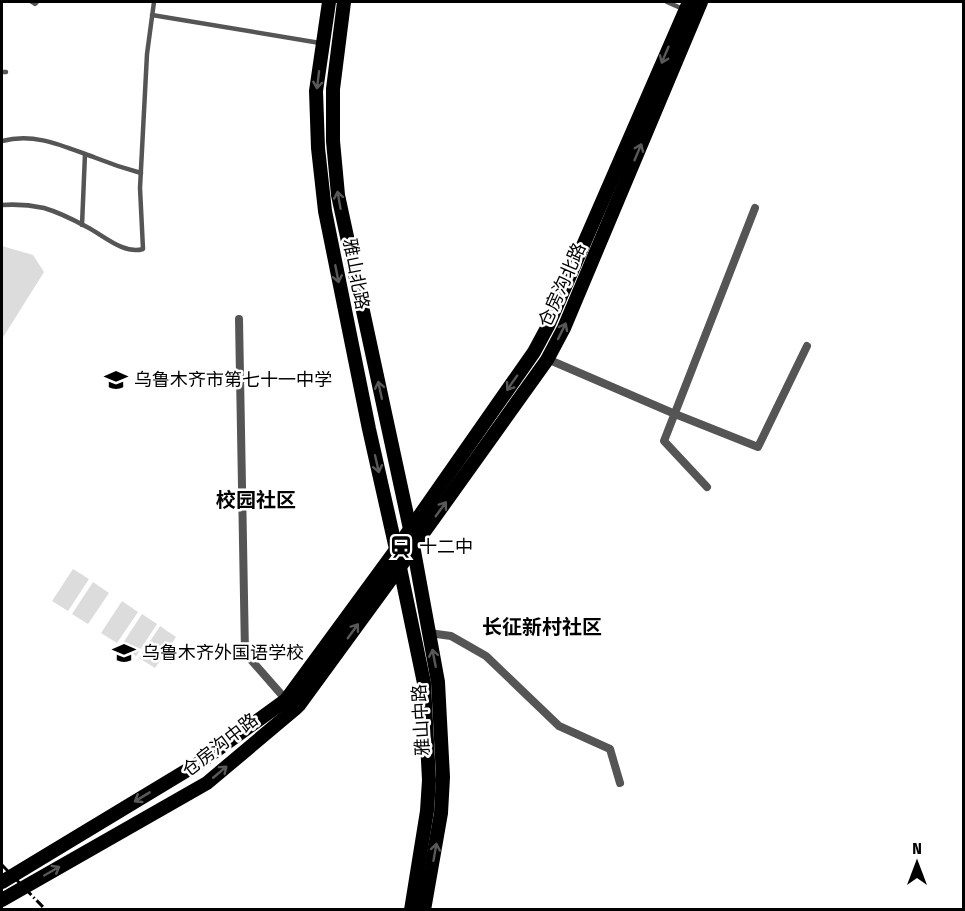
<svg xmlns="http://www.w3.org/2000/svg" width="965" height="911" font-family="'Fira Sans Condensed','Noto Sans SC',sans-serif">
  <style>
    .garden { fill: #dcdcdc }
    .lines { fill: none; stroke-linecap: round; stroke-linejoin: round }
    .service { stroke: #555; stroke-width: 4.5 }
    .minor { stroke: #555; stroke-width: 8 }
    .primary { stroke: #000; stroke-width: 14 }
    .trunk { stroke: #000; stroke-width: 14 }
    .rail { stroke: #000; stroke-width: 3; stroke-dasharray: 9 3 1.5 3; stroke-linecap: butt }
    .oneway { stroke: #595959 }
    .labels { text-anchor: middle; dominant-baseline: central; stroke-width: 5; stroke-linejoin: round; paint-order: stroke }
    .street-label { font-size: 18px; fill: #000; stroke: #fff }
    .poi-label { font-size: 18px; fill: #000; stroke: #fff; text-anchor: start }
    .neighbourhood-label { font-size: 20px; font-weight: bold; fill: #000; stroke: #fff }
  </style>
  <rect width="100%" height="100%" fill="#fff"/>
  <g class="garden">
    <path d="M2 246 33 255 44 272 2 339Z"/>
    <path d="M73 569 89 579 68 611 52 601Z"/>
    <path d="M93 582 109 593 88 624 72 614Z"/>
    <path d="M122 601 138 612 117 643 101 633Z"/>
    <path d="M142 614 157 624 136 656 121 646Z"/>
    <path d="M160 626 176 637 155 668 139 658Z"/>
  </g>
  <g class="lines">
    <g class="service">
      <path d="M32 2 35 4 37 2"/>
      <path d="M667 2 683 9"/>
      <path d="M152 15 320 43"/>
      <path d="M2 72H6"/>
      <path d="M2 141C36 132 65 147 96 158 111 164 126 169 141 173"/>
      <path d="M2 205C16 204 30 205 44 208 58 212 74 220 87 227 103 235 124 255 143 249L140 188 147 54 154 2"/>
      <path d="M82 225 85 154"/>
    </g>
    <g class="minor">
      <path d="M239 319 245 653 288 702"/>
      <path d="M545 358 675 414 758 447 807 346"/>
      <path d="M707 487 664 441 755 208"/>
      <path d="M429 633 451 636 486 656 559 726 610 749 620 783"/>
    </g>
    <g class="primary">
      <path d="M329 2 316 91 318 148 325 211 369 429 396 549"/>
      <path d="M344 2 333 89V141L338 195 410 529"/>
      <path d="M404 538 534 352 548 326 689 2"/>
      <path d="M409 553 547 360 564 328 701 2"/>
    </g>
    <g class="trunk">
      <path d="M410 529 438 682 443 777 441 813 424 910"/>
      <path d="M399 563 424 683 429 780 427 811 411 910"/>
      <path d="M2 882 199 763 286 700 404 539"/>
      <path d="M2 900 207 783 295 709 299 705 407 557"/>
    </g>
    <path class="rail" d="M2 865 46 910"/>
  </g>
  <defs><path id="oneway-shaft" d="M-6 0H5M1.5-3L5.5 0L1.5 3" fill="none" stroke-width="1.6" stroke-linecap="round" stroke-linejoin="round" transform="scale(1.5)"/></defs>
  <g class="oneway">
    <use href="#oneway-shaft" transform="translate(665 55) rotate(113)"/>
    <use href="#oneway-shaft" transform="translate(318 80) rotate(97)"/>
    <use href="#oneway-shaft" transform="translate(638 152) rotate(-67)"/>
    <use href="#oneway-shaft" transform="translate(339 200) rotate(-100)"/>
    <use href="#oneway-shaft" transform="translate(337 274) rotate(79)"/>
    <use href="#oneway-shaft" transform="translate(562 331) rotate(-64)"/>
    <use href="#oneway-shaft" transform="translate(512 383) rotate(125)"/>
    <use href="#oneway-shaft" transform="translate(380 390) rotate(-102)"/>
    <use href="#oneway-shaft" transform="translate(377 464) rotate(77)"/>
    <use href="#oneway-shaft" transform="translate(441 509) rotate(-54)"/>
    <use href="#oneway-shaft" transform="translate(353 631) rotate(-54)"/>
    <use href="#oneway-shaft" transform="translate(434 658) rotate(-101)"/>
    <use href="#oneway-shaft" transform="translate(220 772) rotate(-40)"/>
    <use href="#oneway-shaft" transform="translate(142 797) rotate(149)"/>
    <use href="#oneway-shaft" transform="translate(435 852) rotate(-80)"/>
    <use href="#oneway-shaft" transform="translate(52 871) rotate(-30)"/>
  </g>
  <defs>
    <g id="school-bare" transform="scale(1.8)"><path d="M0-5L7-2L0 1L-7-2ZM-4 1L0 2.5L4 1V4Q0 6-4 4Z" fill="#000" stroke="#fff" stroke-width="2.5" paint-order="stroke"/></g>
    <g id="station-bare" transform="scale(1.8)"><path d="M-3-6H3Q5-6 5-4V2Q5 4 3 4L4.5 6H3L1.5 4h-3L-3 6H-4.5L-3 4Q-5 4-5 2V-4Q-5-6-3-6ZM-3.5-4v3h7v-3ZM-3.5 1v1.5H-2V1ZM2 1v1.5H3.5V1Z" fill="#000" stroke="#fff" stroke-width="2.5" paint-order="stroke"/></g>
  </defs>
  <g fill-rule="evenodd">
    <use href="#school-bare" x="116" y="380"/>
    <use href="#station-bare" x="401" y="547"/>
    <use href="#school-bare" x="124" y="653"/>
  </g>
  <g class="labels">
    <g class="street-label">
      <text transform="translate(356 274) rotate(79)">雅山北路</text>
      <text transform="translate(562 285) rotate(-66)">仓房沟北路</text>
      <text transform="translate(421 720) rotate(-93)">雅山中路</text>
      <text transform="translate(220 745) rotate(-38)">仓房沟中路</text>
    </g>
    <g class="poi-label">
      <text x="134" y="380">乌鲁木齐市第七十一中学</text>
      <text x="419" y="547">十二中</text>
      <text x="142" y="653">乌鲁木齐外国语学校</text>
    </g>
    <g class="neighbourhood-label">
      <text x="256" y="500">校园社区</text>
      <text x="542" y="627">长征新村社区</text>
    </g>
  </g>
  <rect width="965" height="911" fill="none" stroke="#000000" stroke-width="6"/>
  <g transform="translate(917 863)" stroke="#ffffff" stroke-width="4.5" paint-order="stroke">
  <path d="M0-4.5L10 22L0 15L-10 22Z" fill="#000000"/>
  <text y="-9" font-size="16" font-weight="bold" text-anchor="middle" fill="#000000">N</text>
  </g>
</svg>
